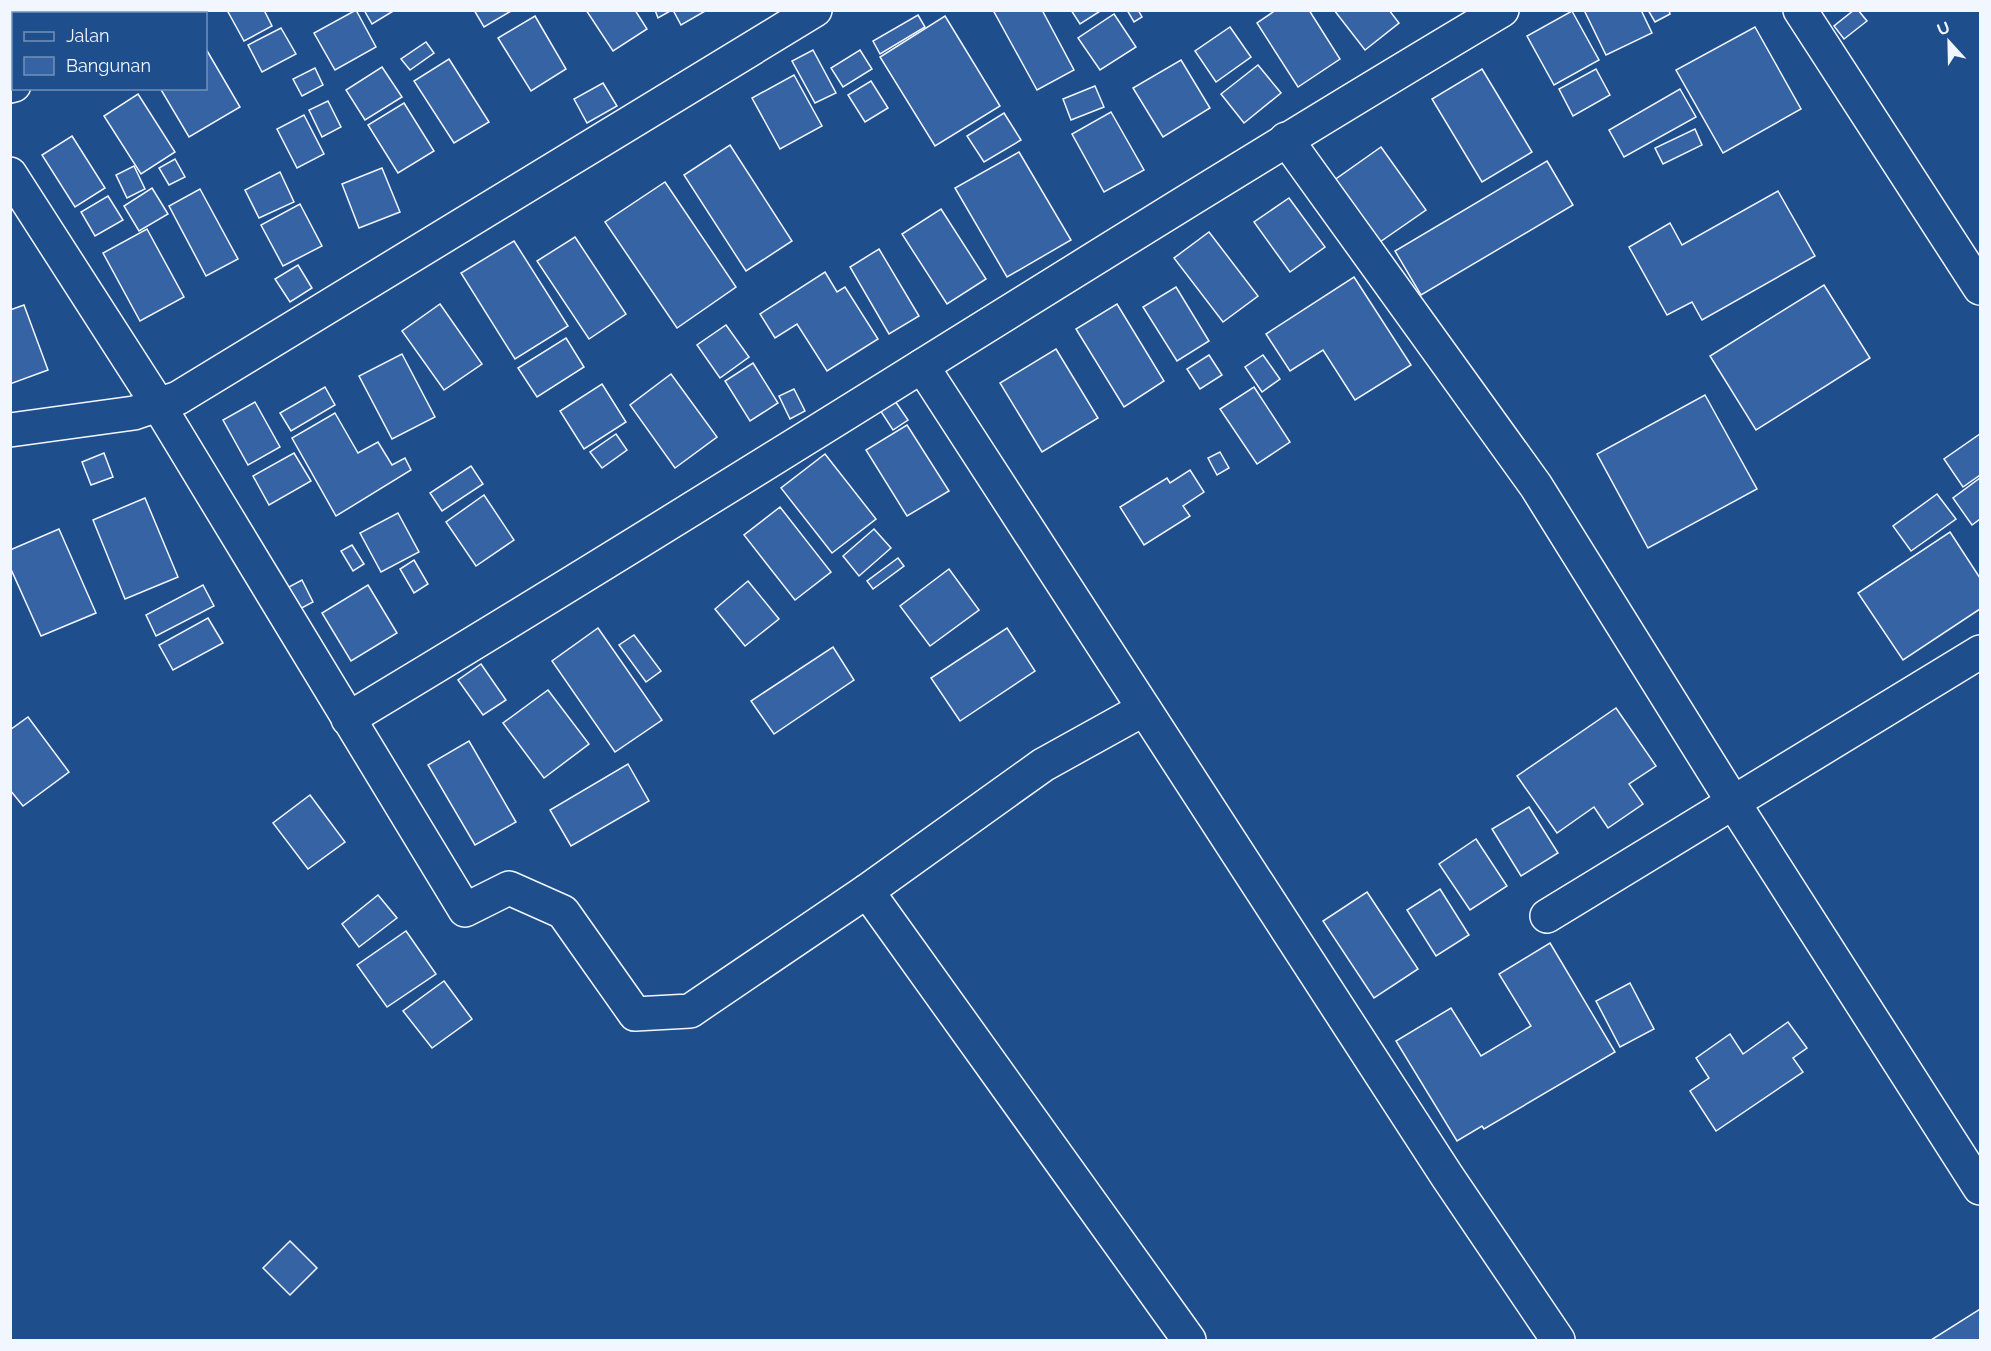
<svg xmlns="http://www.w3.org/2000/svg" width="1991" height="1351" font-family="Raleway,sans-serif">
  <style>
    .building { fill: #3563a3; stroke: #f2f6ff; stroke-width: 1.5 }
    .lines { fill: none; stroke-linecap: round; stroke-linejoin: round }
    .minor-casing { stroke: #f2f6ff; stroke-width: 36 }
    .highway-casing { stroke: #f2f6ff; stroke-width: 36 }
    .minor { stroke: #1f4e8c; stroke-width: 33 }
    .highway { stroke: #1f4e8c; stroke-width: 33 }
  </style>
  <rect width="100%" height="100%" fill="#1f4e8c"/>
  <g class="building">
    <path d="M227 10H264L272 26 244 41Z"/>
    <path d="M356 10 376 47 335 70 314 33Z"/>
    <path d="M364 10H395L372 24Z"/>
    <path d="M474 10H511V11L484 27Z"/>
    <path d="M586 10H635L647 29 613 51Z"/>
    <path d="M655 10H672L658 18Z"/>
    <path d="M673 10H707L681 25Z"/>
    <path d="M993 10H1042L1074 70 1037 90Z"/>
    <path d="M1071 10H1102L1080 24Z"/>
    <path d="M1127 10H1138L1142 17 1134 22Z"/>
    <path d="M1276 10H1309L1340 59 1298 87 1257 23Z"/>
    <path d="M1334 10H1389L1399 23 1365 50Z"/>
    <path d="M1584 10H1641L1652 33 1606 55Z"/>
    <path d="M1648 10H1669L1670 14 1655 22Z"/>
    <path d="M1854 10H1858L1867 21 1844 39 1834 26Z"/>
    <path d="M1572 11 1599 60 1554 85 1527 36Z"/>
    <path d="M1114 14 1136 47 1100 70 1078 38Z"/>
    <path d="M918 15 925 27 880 54 873 41Z"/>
    <path d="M535 16 566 69 531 91 498 38Z"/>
    <path d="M945 16 1000 106 935 146 880 57Z"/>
    <path d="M1230 27 1251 57 1216 82 1195 51Z"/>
    <path d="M1755 27 1801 109 1723 153 1676 70Z"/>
    <path d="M281 28 296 54 262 72 248 45Z"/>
    <path d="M426 42 434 53 410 70 401 59Z"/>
    <path d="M206 49 240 107 189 137 160 88H206Z"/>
    <path d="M813 50 836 93 815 103 792 61Z"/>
    <path d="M860 50 872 69 843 87 831 68Z"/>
    <path d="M449 59 489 122 454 143 414 81Z"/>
    <path d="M1181 60 1210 108 1163 137 1133 88Z"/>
    <path d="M1258 65 1281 93 1244 123 1221 94Z"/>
    <path d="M382 67 402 97 365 120 346 90Z"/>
    <path d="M315 68 323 85 302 96 293 79Z"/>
    <path d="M1482 69 1532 152 1482 182 1432 99Z"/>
    <path d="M1596 69 1610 95 1573 116 1559 89Z"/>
    <path d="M794 75 822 126 780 149 752 98Z"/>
    <path d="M871 81 888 108 865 122 848 95Z"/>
    <path d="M603 83 617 106 587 123 574 99Z"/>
    <path d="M1095 86 1104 107 1071 120 1063 99Z"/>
    <path d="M1680 89 1696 117 1624 157 1609 130Z"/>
    <path d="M138 94 175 152 141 174 104 116Z"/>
    <path d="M328 101 341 127 322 137 309 110Z"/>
    <path d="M404 103 434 151 398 173 368 125Z"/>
    <path d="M1111 112 1144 170 1104 192 1072 134Z"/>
    <path d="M1004 113 1021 140 984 162 967 136Z"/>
    <path d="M304 115 324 154 297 168 277 129Z"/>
    <path d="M1695 129 1702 145 1663 164 1655 148Z"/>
    <path d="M72 136 105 188 75 207 42 155Z"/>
    <path d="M730 145 792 241 746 271 684 175Z"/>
    <path d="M1381 147 1426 210 1377 244 1333 181Z"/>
    <path d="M1019 152 1071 240 1007 277 955 188Z"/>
    <path d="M175 159 185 177 169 185 159 168Z"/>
    <path d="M1547 161 1573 205 1421 295 1395 251Z"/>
    <path d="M134 166 145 189 127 198 116 175Z"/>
    <path d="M382 168 400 212 359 228 342 184Z"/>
    <path d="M280 172 294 202 259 218 245 190Z"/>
    <path d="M665 182 736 287 677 328 605 222Z"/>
    <path d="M152 188 168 214 139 231 124 206Z"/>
    <path d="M200 189 238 259 206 276 169 206Z"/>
    <path d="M1778 191 1815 256 1702 320 1692 302 1667 315 1629 247 1670 223 1682 245Z"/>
    <path d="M108 196 123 220 95 236 81 212Z"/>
    <path d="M1289 198 1325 247 1290 272 1254 222Z"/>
    <path d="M300 204 322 246 283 266 261 225Z"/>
    <path d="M941 209 986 279 947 304 902 234Z"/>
    <path d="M147 229 184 297 140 321 103 253Z"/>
    <path d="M1209 232 1258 296 1223 322 1174 258Z"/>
    <path d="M575 237 626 314 589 339 537 261Z"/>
    <path d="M514 241 568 326 515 359 461 273Z"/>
    <path d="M879 249 919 316 889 334 850 267Z"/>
    <path d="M298 265 312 288 290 302 275 279Z"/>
    <path d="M825 272 837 292 845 287 878 339 827 371 797 324 775 338 760 314Z"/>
    <path d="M1354 277 1411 365 1355 400 1323 350 1290 371 1266 334Z"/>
    <path d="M1824 285 1870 358 1756 430 1710 356Z"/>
    <path d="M1176 287 1209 341 1177 361 1143 307Z"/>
    <path d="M440 304 482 364 444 390 402 331Z"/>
    <path d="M1117 304 1164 381 1124 407 1076 329Z"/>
    <path d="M24 305 48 370 10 384V310Z"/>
    <path d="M726 325 749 357 720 378 697 345Z"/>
    <path d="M566 338 584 367 537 397 518 368Z"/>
    <path d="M1056 349 1098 418 1042 452 1000 383Z"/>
    <path d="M402 354 435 417 392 439 359 376Z"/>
    <path d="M1209 355 1222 375 1200 389 1187 369Z"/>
    <path d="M1263 355 1280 379 1262 392 1245 367Z"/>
    <path d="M753 363 778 403 750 421 725 381Z"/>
    <path d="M671 374 717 437 675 468 630 405Z"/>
    <path d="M602 384 626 422 584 449 560 411Z"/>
    <path d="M325 387 335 405 291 431 280 413Z"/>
    <path d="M1254 387 1290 442 1257 464 1220 409Z"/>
    <path d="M794 389 805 411 790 419 779 396Z"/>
    <path d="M1705 395 1757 489 1648 548 1597 454Z"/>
    <path d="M895 401 908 420 893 430 880 410Z"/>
    <path d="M255 402 280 447 248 465 223 420Z"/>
    <path d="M335 413 358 453 378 442 392 465 405 458 411 470 336 516 292 438Z"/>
    <path d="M907 425 949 491 907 516 866 450Z"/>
    <path d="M616 434 627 450 602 468 590 452Z"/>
    <path d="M1980 434V475L1963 487 1944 459Z"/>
    <path d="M1220 452 1229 468 1217 475 1208 458Z"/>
    <path d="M104 453 113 477 91 485 82 462Z"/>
    <path d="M294 453 311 481 269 505 253 476Z"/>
    <path d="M825 454 876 519 832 553 781 488Z"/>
    <path d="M471 466 483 484 442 511 430 493Z"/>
    <path d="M1190 470 1204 492 1183 506 1190 516 1144 545 1120 507 1167 478 1170 483Z"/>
    <path d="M1980 478V519L1972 525 1953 498Z"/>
    <path d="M1937 494 1956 519 1911 551 1893 526Z"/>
    <path d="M484 495 514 540 476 566 446 522Z"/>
    <path d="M145 498 178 577 125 599 93 520Z"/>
    <path d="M780 507 831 572 795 600 744 535Z"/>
    <path d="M398 513 419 552 381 572 360 533Z"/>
    <path d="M59 529 96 613 41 636 10 567V550Z"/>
    <path d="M874 529 891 548 859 576 843 556Z"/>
    <path d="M1950 532 1980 578V609L1903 660 1858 593Z"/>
    <path d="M352 545 364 564 353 571 341 551Z"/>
    <path d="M898 558 904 566 873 589 867 581Z"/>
    <path d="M414 560 428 584 414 593 400 569Z"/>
    <path d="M949 569 979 610 930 646 900 606Z"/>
    <path d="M302 580 313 602 298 610 287 588Z"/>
    <path d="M748 581 779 619 745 646 715 609Z"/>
    <path d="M203 585 214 606 156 636 146 615Z"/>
    <path d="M368 585 397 633 351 661 322 613Z"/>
    <path d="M208 618 223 643 173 670 159 645Z"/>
    <path d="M598 628 662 720 615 752 552 661Z"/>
    <path d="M1007 628 1035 671 960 721 931 678Z"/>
    <path d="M634 635 661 671 646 682 619 645Z"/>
    <path d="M833 647 854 680 774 734 751 701Z"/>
    <path d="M481 664 506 700 483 715 458 680Z"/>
    <path d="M548 690 589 744 544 778 503 723Z"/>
    <path d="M1616 708 1656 766 1629 784 1643 804 1608 828 1594 807 1557 833 1517 776Z"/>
    <path d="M28 717 69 772 23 806 10 790V730Z"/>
    <path d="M469 741 516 822 475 845 428 765Z"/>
    <path d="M628 764 649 801 571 846 550 810Z"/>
    <path d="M310 795 345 842 308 869 273 823Z"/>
    <path d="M1529 807 1558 853 1521 876 1492 829Z"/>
    <path d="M1476 839 1507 886 1470 910 1439 864Z"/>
    <path d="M1440 889 1469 935 1436 956 1407 910Z"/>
    <path d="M1367 892 1418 969 1374 998 1323 921Z"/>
    <path d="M378 895 397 918 359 947 342 924Z"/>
    <path d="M406 931 436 974 387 1007 357 965Z"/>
    <path d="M1550 943 1615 1052 1484 1129 1482 1126 1457 1141 1396 1041 1451 1008 1481 1056 1531 1026 1499 974Z"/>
    <path d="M444 981 472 1019 432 1048 403 1011Z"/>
    <path d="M1630 983 1654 1029 1620 1047 1596 1001Z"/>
    <path d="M1788 1022 1807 1048 1793 1058 1803 1072 1716 1131 1690 1091 1709 1078 1696 1058 1730 1034 1743 1054Z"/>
    <path d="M290 1241 317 1268 290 1295 263 1268Z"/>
    <path d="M1980 1309V1340H1931Z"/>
  </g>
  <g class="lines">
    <g class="minor-casing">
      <g id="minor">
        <path d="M127 14 132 10"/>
        <path d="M10 86 14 85"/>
        <path d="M1286 139 1536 486 1733 802 1980 1188"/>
        <path d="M10 174 159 406 465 910 509 888 563 912 635 1014 690 1011 867 891 1189 1340"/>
        <path d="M922 366 1447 1176 1558 1340"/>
        <path d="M10 430 134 413 178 398 815 10"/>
        <path d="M348 719C736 487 1114 241 1502 10"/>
        <path d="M867 891 1043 765 1144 709"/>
        <path d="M1547 916 1980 652"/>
      </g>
    </g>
    <g class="highway-casing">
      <path id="highway" d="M1800 10 1980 288"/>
    </g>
    <use href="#minor" class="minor"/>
    <use href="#highway" class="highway"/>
  </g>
  <rect width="1991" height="1351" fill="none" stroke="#f2f6ff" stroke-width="24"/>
  <rect x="12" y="12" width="195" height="78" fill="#1f4e8c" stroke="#7391ba" stroke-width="1.5"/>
  <rect x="24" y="32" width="30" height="9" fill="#1f4e8c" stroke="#7391ba" stroke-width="1.5"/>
  <text x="66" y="42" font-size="18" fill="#f2f6ff">Jalan</text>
  <rect x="24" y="57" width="30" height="18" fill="#3563a3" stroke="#7391ba" stroke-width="1.5"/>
  <text x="66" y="72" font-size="18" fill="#f2f6ff">Bangunan</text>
  <g transform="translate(1949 42) rotate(338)" stroke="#1f4e8c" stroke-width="4.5" paint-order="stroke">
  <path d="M0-4.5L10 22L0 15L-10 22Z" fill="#f2f6ff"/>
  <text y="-9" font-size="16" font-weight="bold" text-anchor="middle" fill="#f2f6ff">U</text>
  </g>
</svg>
